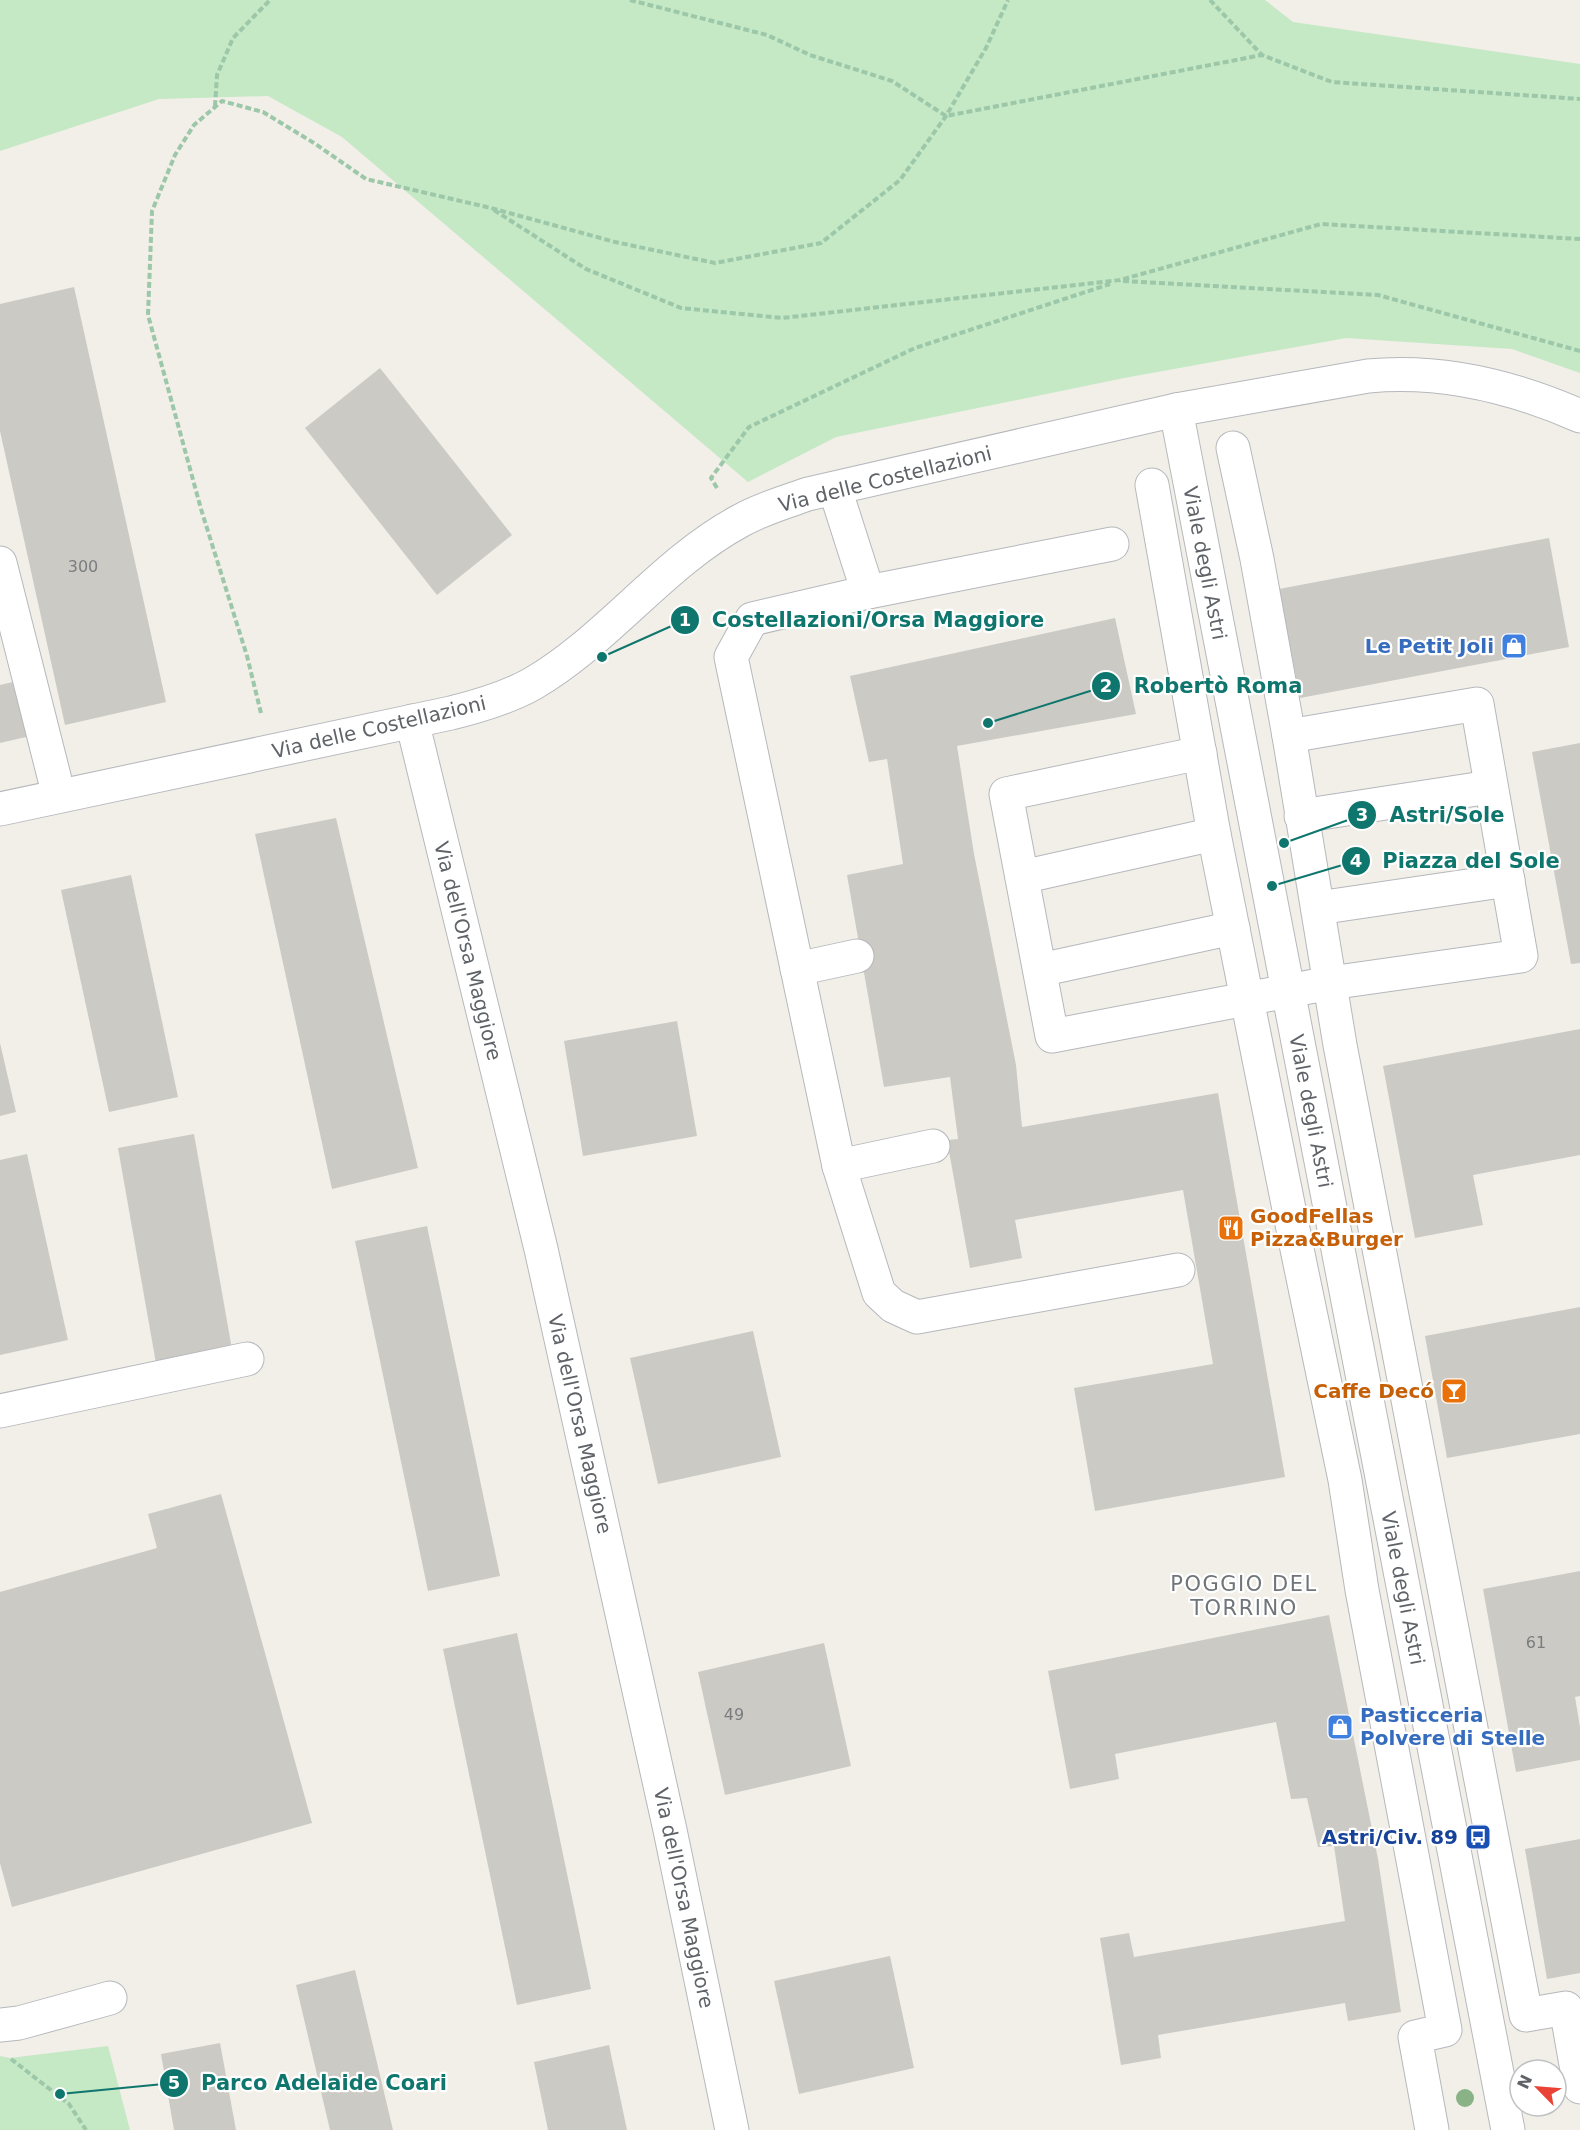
<svg xmlns="http://www.w3.org/2000/svg" width="1580" height="2130" font-family="'DejaVu Sans',sans-serif">
  <style>
    .green { fill: #c5e8c5 }
    .building { fill: #cccac5 }
    .lines { fill: none; stroke-linecap: round; stroke-linejoin: round }
    .minor-casing { stroke: #b5b8bc; stroke-width: 35 }
    .path { stroke: #9cc7a9; stroke-width: 4; stroke-dasharray: 6 3; stroke-linecap: butt }
    .minor { stroke: #fff; stroke-width: 33 }
    .tree { fill: #89b387 }
    .labels { text-anchor: middle; dominant-baseline: central; stroke-width: 4.5; stroke-linejoin: round; paint-order: stroke }
    .number-label { font-size: 16px; fill: #7a7d7f }
    .street-label { font-size: 20px; fill: #5f6368; stroke: #fff }
    .shop-label { font-size: 20px; font-weight: bold; fill: #366cbe; stroke: #fff; text-anchor: end }
    .food-label { font-size: 20px; font-weight: bold; fill: #c56008; stroke: #fff; text-anchor: start }
    .transit-label { font-size: 20px; font-weight: bold; fill: #164399; stroke: #fff; text-anchor: end }
    .neighbourhood-label { font-size: 21px; letter-spacing: 1.5px; fill: #70757a; stroke: #fff }
    .leader { fill: none; stroke: #0f766e; stroke-width: 2 }
    .callout-dot { fill: #0f766e; stroke: #fff; stroke-width: 2 }
    .mark-label { font-size: 18px; text-anchor: middle; font-weight: bold; fill: #fff }
    .callout-label { font-size: 21px; text-anchor: middle; font-weight: bold; fill: #0f766e; stroke: #fff; stroke-width: 4.5; stroke-linejoin: round; paint-order: stroke }
  </style>
  <rect width="100%" height="100%" fill="#f1efe8"/>
  <g class="green">
    <path d="M0 0H1265L1293 22 1580 64V373L1512 349 1346 338 1124 378 836 437 748 482 342 137 268 96 159 99 0 151Z"/>
    <path d="M108 2046 130 2130H0V2056L10 2058Z"/>
  </g>
  <g class="building">
    <path d="M74 287 166 702 65 725 0 431V304Z"/>
    <path d="M380 368 512 535 437 595 305 428Z"/>
    <path d="M1549 538 1569 647 1300 698 1279 589Z"/>
    <path d="M1115 618 1136 714 957 746 974 854 1016 1065 1022 1127 1218 1093 1285 1477 1095 1511 1074 1388 1213 1364 1183 1190 1015 1220 1022 1258 970 1268 947 1140 958 1139 950 1077 884 1087 847 875 903 864 887 759 869 762 850 676Z"/>
    <path d="M26 679 39 734 0 743V685Z"/>
    <path d="M1580 743V963L1571 964 1532 752Z"/>
    <path d="M336 818 418 1168 332 1189 255 834Z"/>
    <path d="M131 875 178 1097 109 1112 61 890Z"/>
    <path d="M677 1021 697 1136 583 1156 564 1041Z"/>
    <path d="M1580 1029V1155L1473 1175 1483 1225 1415 1238 1383 1066Z"/>
    <path d="M0 1043 16 1112 0 1116Z"/>
    <path d="M194 1134 233 1355 157 1369 118 1148Z"/>
    <path d="M27 1154 68 1340 0 1355V1160Z"/>
    <path d="M427 1226 500 1576 428 1591 355 1241Z"/>
    <path d="M1580 1307V1434L1447 1458 1425 1336Z"/>
    <path d="M753 1331 781 1457 658 1484 630 1358Z"/>
    <path d="M221 1494 312 1823 12 1907 0 1863V1592L157 1548 148 1514Z"/>
    <path d="M1580 1571V1696L1575 1697 1580 1727V1760L1516 1772 1483 1589Z"/>
    <path d="M1329 1615 1378 1859 1401 2012 1348 2021 1345 2003 1158 2035 1161 2058 1121 2065 1100 1938 1129 1933 1134 1957 1345 1921 1334 1846 1318 1847 1307 1798 1291 1799 1276 1722 1115 1754 1119 1779 1070 1789 1048 1671Z"/>
    <path d="M517 1633 591 1989 517 2005 443 1649Z"/>
    <path d="M824 1643 851 1766 725 1795 698 1672Z"/>
    <path d="M1580 1839V1973L1547 1979 1525 1849Z"/>
    <path d="M890 1956 914 2068 799 2094 774 1981Z"/>
    <path d="M355 1970 393 2130H330L296 1985Z"/>
    <path d="M220 2043 236 2130H174L161 2054Z"/>
    <path d="M609 2045 627 2130H548L534 2062Z"/>
  </g>
  <g class="lines">
    <g class="minor-casing">
      <g id="minor">
        <path d="M1176 410 1508 2130"/>
        <path d="M1233 448 1257 559 1289 736 1340 1045 1526 2015 1566 2008 1580 2087"/>
        <path d="M1152 485 1214 834 1297 1249 1345 1480 1362 1590 1445 2030 1415 2037 1432 2130"/>
        <path d="M835 489 868 592 752 619 731 657 839 1166 879 1293 893 1306 917 1317 1178 1270"/>
        <path d="M0 563 59 796"/>
        <path d="M868 592 1112 544"/>
        <path d="M412 721 541 1249 670 1830 732 2130"/>
        <path d="M1200 753 1006 794 1052 1036 1330 983 1521 956 1477 704 1289 736"/>
        <path d="M0 809 451 713C479 706 507 698 532 684 609 639 662 563 740 521 761 509 785 502 808 494L1176 410 1368 376C1442 369 1512 386 1580 416"/>
        <path d="M1301 816 1490 787"/>
        <path d="M1022 877 1214 834"/>
        <path d="M1318 908 1508 880"/>
        <path d="M797 969 857 956"/>
        <path d="M1040 970 1233 928"/>
        <path d="M839 1166 933 1146"/>
        <path d="M0 1411 247 1359"/>
        <path d="M0 2025 19 2023 110 1998"/>
      </g>
    </g>
    <g class="path">
      <path d="M630 0 767 35 810 55 892 81 946 116 1262 55"/>
      <path d="M1210 0 1262 55 1332 82 1580 99"/>
      <path d="M215 106 217 75 233 38 270 0"/>
      <path d="M494 210 586 269 681 308 782 318 1120 280 1321 224 1580 239"/>
      <path d="M1123 281 1378 295 1580 351"/>
      <path d="M717 488 711 478 749 427 915 348 1110 284"/>
      <path d="M261 713 247 656 201 509 148 315 152 211 175 155 194 125 222 101 263 112 314 143 366 179 491 208 615 242 715 263 821 243 900 180 946 116 986 48 1008 0"/>
      <path d="M11 2059 69 2104 86 2130"/>
    </g>
    <use href="#minor" class="minor"/>
  </g>
  <circle class="tree" cx="1465" cy="2098" r="9"/>
  <defs>
    <g id="shop-square" transform="scale(1.35)"><rect x="-9" y="-9" width="18" height="18" rx="4" fill="#3f7fe0" stroke="#fff"/><path d="M-5-2.5h2.3a2.7 3.5 0 0 1 5.4 0H5L5.5 6h-11ZM-1.5-2.5h3a1.5 2.3 0 0 0-3 0Z" fill="#fff"/></g>
    <g id="restaurant-square" transform="scale(1.35)"><rect x="-9" y="-9" width="18" height="18" rx="4" fill="#e8710a" stroke="#fff"/><path d="M-5-6h1v4h1v-4h1v4h1v-4h1v5L-1.5 .5V6h-2V.5L-5-1ZM5-6V6H3V1.5H1.5Q1.5-4 5-6Z" fill="#fff"/></g>
    <g id="bar-square" transform="scale(1.35)"><rect x="-9" y="-9" width="18" height="18" rx="4" fill="#e8710a" stroke="#fff"/><path d="M-6-5H6L.8 .8V4.5H3.5V6h-7V4.5H-.8V.8Z" fill="#fff"/></g>
    <g id="bus-square" transform="scale(1.35)"><rect x="-9" y="-9" width="18" height="18" rx="4" fill="#1a4fb4" stroke="#fff"/><path d="M-5-6H5V4H4V6H2V4H-2V6H-4V4H-5ZM-3.5-4V0h7V-4ZM-3.5 1.2v1.5H-2V1.2ZM2 1.2v1.5H3.5V1.2Z" fill="#fff"/></g>
  </defs>
  <g fill-rule="evenodd">
    <use href="#shop-square" x="1514" y="646"/>
    <use href="#restaurant-square" x="1231" y="1228"/>
    <use href="#bar-square" x="1454" y="1391"/>
    <use href="#shop-square" x="1340" y="1727"/>
    <use href="#bus-square" x="1478" y="1837"/>
  </g>
  <g class="labels">
    <g class="number-label">
      <text x="83" y="566">300</text>
      <text x="1536" y="1642">61</text>
      <text x="734" y="1714">49</text>
    </g>
    <g class="street-label">
      <text transform="translate(885 479) rotate(-14)">Via delle Costellazioni</text>
      <text transform="translate(1205 563) rotate(79)">Viale degli Astri</text>
      <text transform="translate(379 727) rotate(-13)">Via delle Costellazioni</text>
      <text transform="translate(468 951) rotate(76)">Via dell'Orsa Maggiore</text>
      <text transform="translate(1311 1111) rotate(79)">Viale degli Astri</text>
      <text transform="translate(580 1424) rotate(77)">Via dell'Orsa Maggiore</text>
      <text transform="translate(1403 1588) rotate(79)">Viale degli Astri</text>
      <text transform="translate(684 1898) rotate(78)">Via dell'Orsa Maggiore</text>
    </g>
    <g class="shop-label">
      <text x="1494" y="646">Le Petit Joli</text>
      <text x="1360" y="1715" text-anchor="start">Pasticceria<tspan x="1360" dy="23">Polvere di Stelle</tspan></text>
    </g>
    <g class="food-label">
      <text x="1250" y="1216">GoodFellas<tspan x="1250" dy="23">Pizza&amp;Burger</tspan></text>
      <text x="1434" y="1391" text-anchor="end">Caffe Decó</text>
    </g>
    <g class="transit-label">
      <text x="1458" y="1837">Astri/Civ. 89</text>
    </g>
    <g class="neighbourhood-label">
      <text x="1244" y="1584">POGGIO DEL<tspan x="1244" dy="24">TORRINO</tspan></text>
    </g>
  </g>
  <path class="leader" d="M602 657L685 620M988 723L1106 686M1284 843L1362 815M1272 886L1356 861M60 2094L174 2083"/>
  <g class="callout-dot">
    <circle cx="602" cy="657" r="6"/>
    <circle cx="988" cy="723" r="6"/>
    <circle cx="1284" cy="843" r="6"/>
    <circle cx="1272" cy="886" r="6"/>
    <circle cx="60" cy="2094" r="6"/>
    <circle cx="685" cy="620" r="15"/>
    <circle cx="1106" cy="686" r="15"/>
    <circle cx="1362" cy="815" r="15"/>
    <circle cx="1356" cy="861" r="15"/>
    <circle cx="174" cy="2083" r="15"/>
  </g>
  <g class="mark-label">
    <text x="685" y="626">1</text>
    <text x="1106" y="692">2</text>
    <text x="1362" y="821">3</text>
    <text x="1356" y="867">4</text>
    <text x="174" y="2089">5</text>
  </g>
  <g class="callout-label">
    <text x="878" y="627">Costellazioni/Orsa Maggiore</text>
    <text x="1218" y="693">Robertò Roma</text>
    <text x="1447" y="822">Astri/Sole</text>
    <text x="1471" y="868">Piazza del Sole</text>
    <text x="324" y="2090">Parco Adelaide Coari</text>
  </g>
  <g transform="translate(1538 2088) rotate(295)"><circle r="28" fill="#ffffff" stroke="#bfc1c3" stroke-width="1.5"/>
  <path d="M0-4.5L10 22L0 15L-10 22Z" fill="#ea4335"/>
  <text y="-9" font-size="16" font-weight="bold" text-anchor="middle" fill="#5f6368">N</text>
  </g>
</svg>
